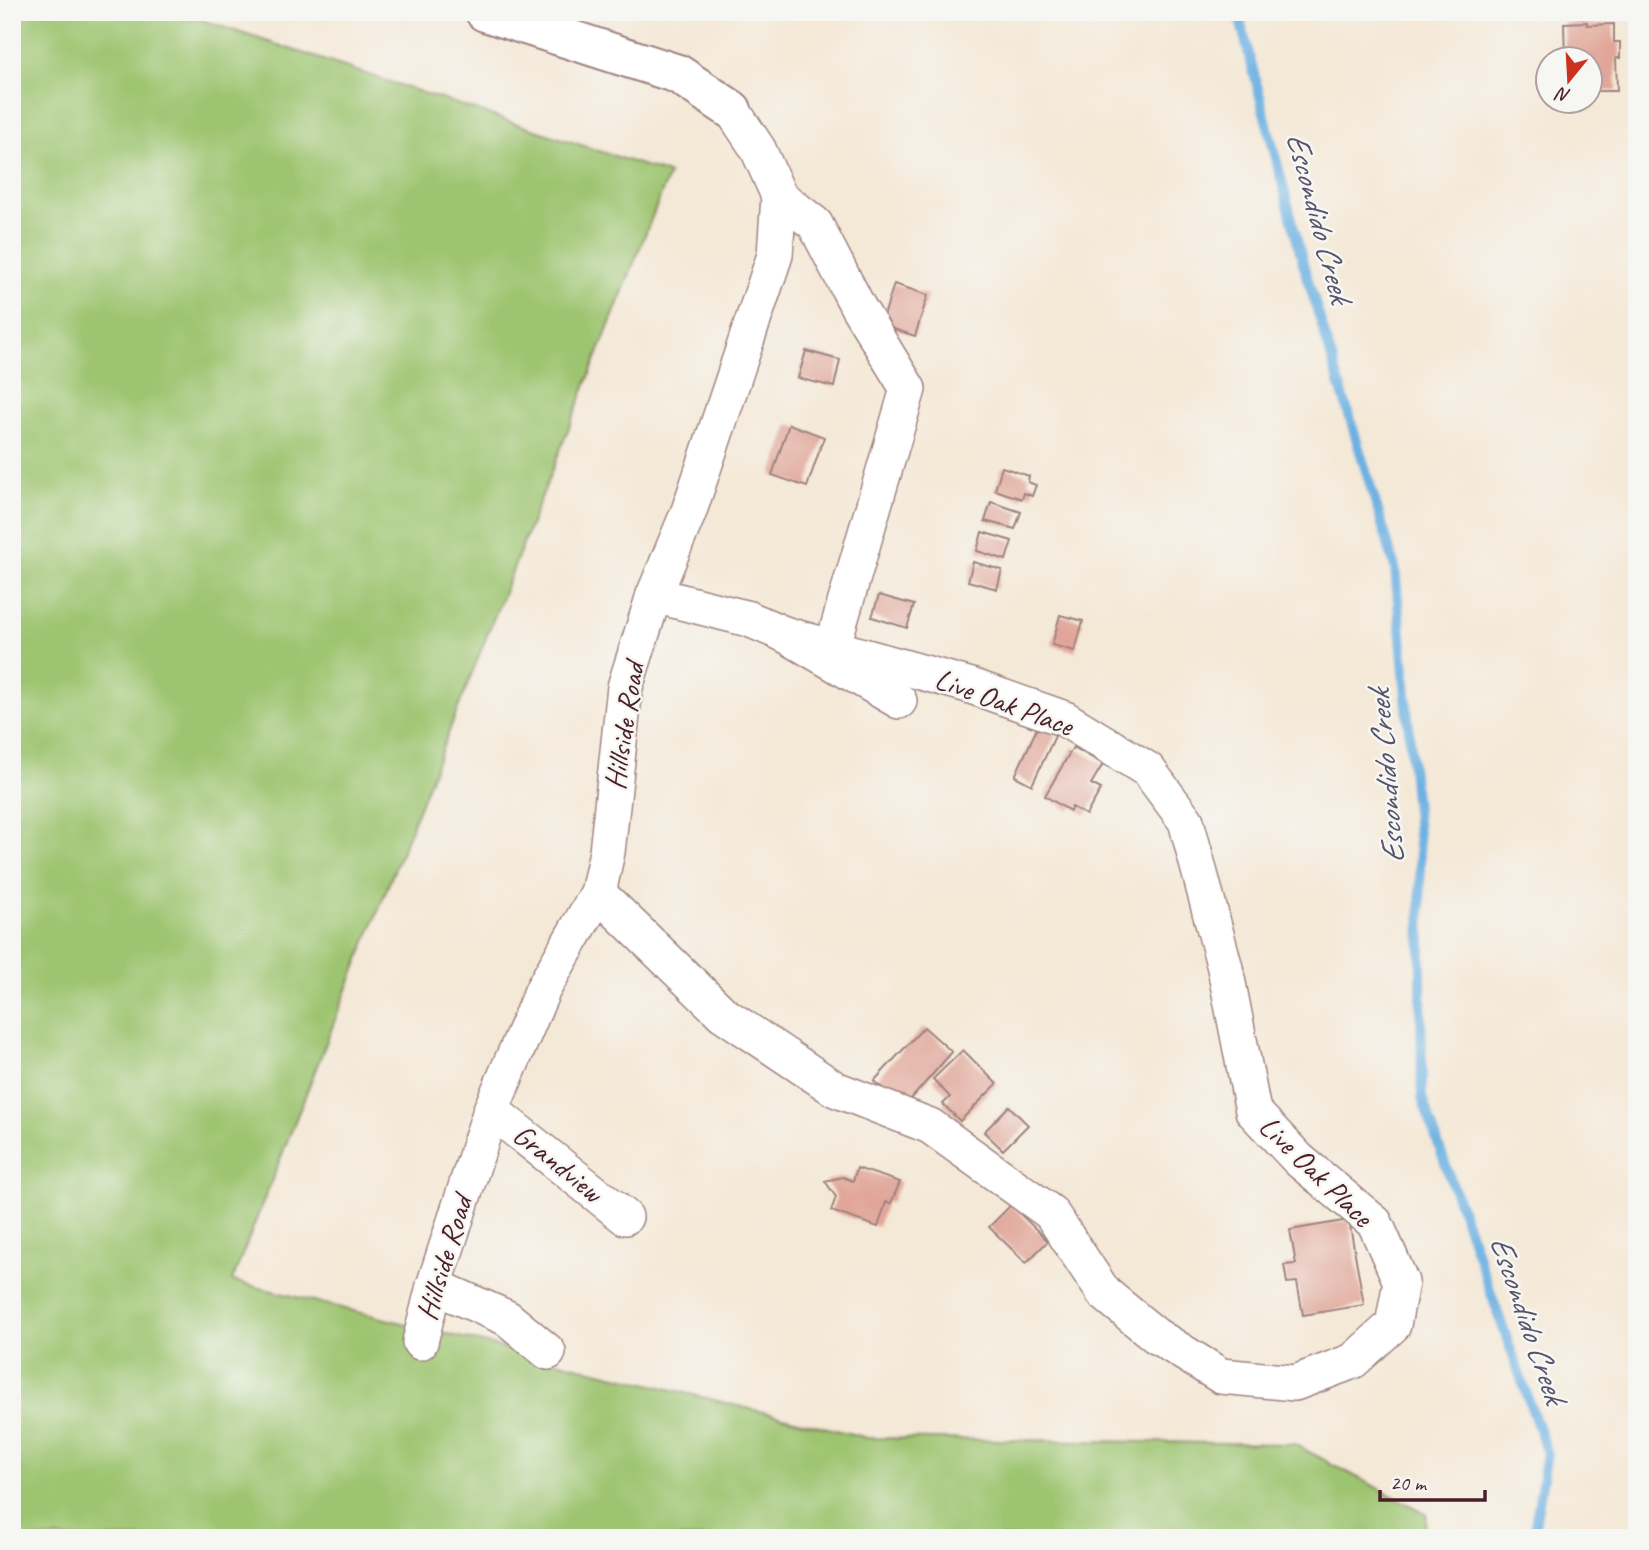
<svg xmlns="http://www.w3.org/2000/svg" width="1649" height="1550" font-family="Caveat,sans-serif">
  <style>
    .green { fill: #9dc46f; stroke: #74724d; stroke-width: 2 }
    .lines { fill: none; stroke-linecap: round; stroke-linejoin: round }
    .stream { stroke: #6cb1e2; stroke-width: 10 }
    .building { fill: #e1a699 }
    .minor-casing { stroke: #9f8480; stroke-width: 38 }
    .tertiary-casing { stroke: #9f8480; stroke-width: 42 }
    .minor { stroke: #fff; stroke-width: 35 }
    .tertiary { stroke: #fff; stroke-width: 38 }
    .labels { text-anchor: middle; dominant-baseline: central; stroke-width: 5; stroke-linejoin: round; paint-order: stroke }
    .street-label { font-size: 30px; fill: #4a1f2b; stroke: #f6f6f2 }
    .water-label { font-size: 32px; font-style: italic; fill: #56526b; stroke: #f6f6f2 }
  </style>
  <rect width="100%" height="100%" fill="#f6f6f2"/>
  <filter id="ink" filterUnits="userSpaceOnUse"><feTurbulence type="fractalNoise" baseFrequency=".0143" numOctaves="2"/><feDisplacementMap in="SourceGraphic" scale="14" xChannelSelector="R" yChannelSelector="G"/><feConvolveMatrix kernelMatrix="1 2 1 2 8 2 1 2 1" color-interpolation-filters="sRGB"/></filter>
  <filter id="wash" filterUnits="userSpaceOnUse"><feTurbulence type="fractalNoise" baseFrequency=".00686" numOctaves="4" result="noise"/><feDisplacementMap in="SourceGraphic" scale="28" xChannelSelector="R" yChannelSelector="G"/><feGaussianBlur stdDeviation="1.57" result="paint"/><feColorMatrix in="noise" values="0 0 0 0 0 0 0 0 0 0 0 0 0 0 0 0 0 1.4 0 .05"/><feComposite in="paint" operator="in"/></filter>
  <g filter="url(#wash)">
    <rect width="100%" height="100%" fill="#f4e8d6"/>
    <path class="green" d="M12 12H178L669 174 232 1281 868 1438 1294 1444 1427 1514 1423 1538H12Z"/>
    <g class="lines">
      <path class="stream" d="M1238 12 1303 263 1395 567 1420 858 1422 1098 1547 1452 1533 1538"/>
    </g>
    <g id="blocks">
      <g class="building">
        <path d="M1587 22V25L1614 24V42H1620V58H1616L1617 91H1590V60H1565L1564 23Z"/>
        <path d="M894 284 928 295 915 336 881 325Z"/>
        <path d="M806 351 840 360 834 387 798 378Z"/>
        <path d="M789 424 824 437 807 487 772 475Z"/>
        <path d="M1002 467 1029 476 1028 482 1036 485 1032 496 1024 493 1022 499 995 490Z"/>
        <path d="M991 502 1021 512 1015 529 985 521Z"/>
        <path d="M982 532 1012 541 1006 560 977 551Z"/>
        <path d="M973 562 1002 570 997 589 968 581Z"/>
        <path d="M879 595 914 605 907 628 872 617Z"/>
        <path d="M1060 615 1083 621 1075 651 1052 645Z"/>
        <path d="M1038 726 1056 734 1032 785 1015 776Z"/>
        <path d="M1073 747 1103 764 1091 784 1101 789 1086 815 1072 807 1070 811 1045 796Z"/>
        <path d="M924 1027 952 1052 904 1107 874 1081Z"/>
        <path d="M963 1050 997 1084 960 1121 943 1104 950 1097 933 1079Z"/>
        <path d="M1009 1106 1028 1125 1003 1150 984 1132Z"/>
        <path d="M857 1168 900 1182 891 1203 886 1202 878 1227 831 1211 836 1197 825 1181 843 1177 853 1181Z"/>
        <path d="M1011 1205 1048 1241 1026 1263 989 1227Z"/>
        <path d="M1349 1220 1364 1305 1303 1315 1297 1282 1287 1283 1284 1265 1296 1264 1290 1230Z"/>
      </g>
    </g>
  </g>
  <g filter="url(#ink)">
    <use href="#blocks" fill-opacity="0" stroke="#9f8480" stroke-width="2"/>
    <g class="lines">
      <g class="minor-casing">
        <g id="minor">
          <path d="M779 196 815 224 858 307 908 389 833 645"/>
          <path d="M654 595 749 619 784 634 899 701"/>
          <path d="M598 893 723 1014 835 1089 930 1126 1051 1213 1104 1293 1155 1335 1221 1376 1295 1383 1353 1361 1393 1325 1401 1282 1375 1223 1299 1160 1253 1111 1225 968 1186 821 1148 770 1065 719 968 685 784 634"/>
          <path d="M491 1110 625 1217"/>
          <path d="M434 1286 507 1318 548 1352"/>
          <path d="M420 1342 434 1286 491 1110 543 989 598 893 607 852 625 687 654 595 689 511 775 255 779 196 758 149 732 110"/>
        </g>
      </g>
      <g class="tertiary-casing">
        <path id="tertiary" d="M485 12 678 74 732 110"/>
      </g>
      <use href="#minor" class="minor"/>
      <use href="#tertiary" class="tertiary"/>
    </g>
  </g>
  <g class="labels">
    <g class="street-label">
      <text transform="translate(1004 702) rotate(20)">Live Oak Place</text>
      <text transform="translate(624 726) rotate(-81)">Hillside Road</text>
      <text transform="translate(558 1163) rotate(39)">Grandview</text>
      <text transform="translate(1316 1171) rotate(44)">Live Oak Place</text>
      <text transform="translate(444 1258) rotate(-73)">Hillside Road</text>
    </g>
    <g class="water-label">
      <text transform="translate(1319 217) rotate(75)">Escondido Creek</text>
      <text transform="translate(1386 777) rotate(-95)">Escondido Creek</text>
      <text transform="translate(1528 1319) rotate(71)">Escondido Creek</text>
    </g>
  </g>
  <rect width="1649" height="1550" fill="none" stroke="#f6f6f2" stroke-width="42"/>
  <g transform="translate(1569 80) rotate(198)"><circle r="33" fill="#f6f6f2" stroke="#b1a0a2" stroke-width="2"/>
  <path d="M0-5L12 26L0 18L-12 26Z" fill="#c8321e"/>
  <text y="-10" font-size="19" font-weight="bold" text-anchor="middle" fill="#4a1f2b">N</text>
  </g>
  <path d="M1380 1490v10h105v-10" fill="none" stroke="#4a1f2b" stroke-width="3.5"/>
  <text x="1390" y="1490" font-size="21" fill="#4a1f2b" stroke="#f6f6f2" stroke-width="5" paint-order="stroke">20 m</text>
</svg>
